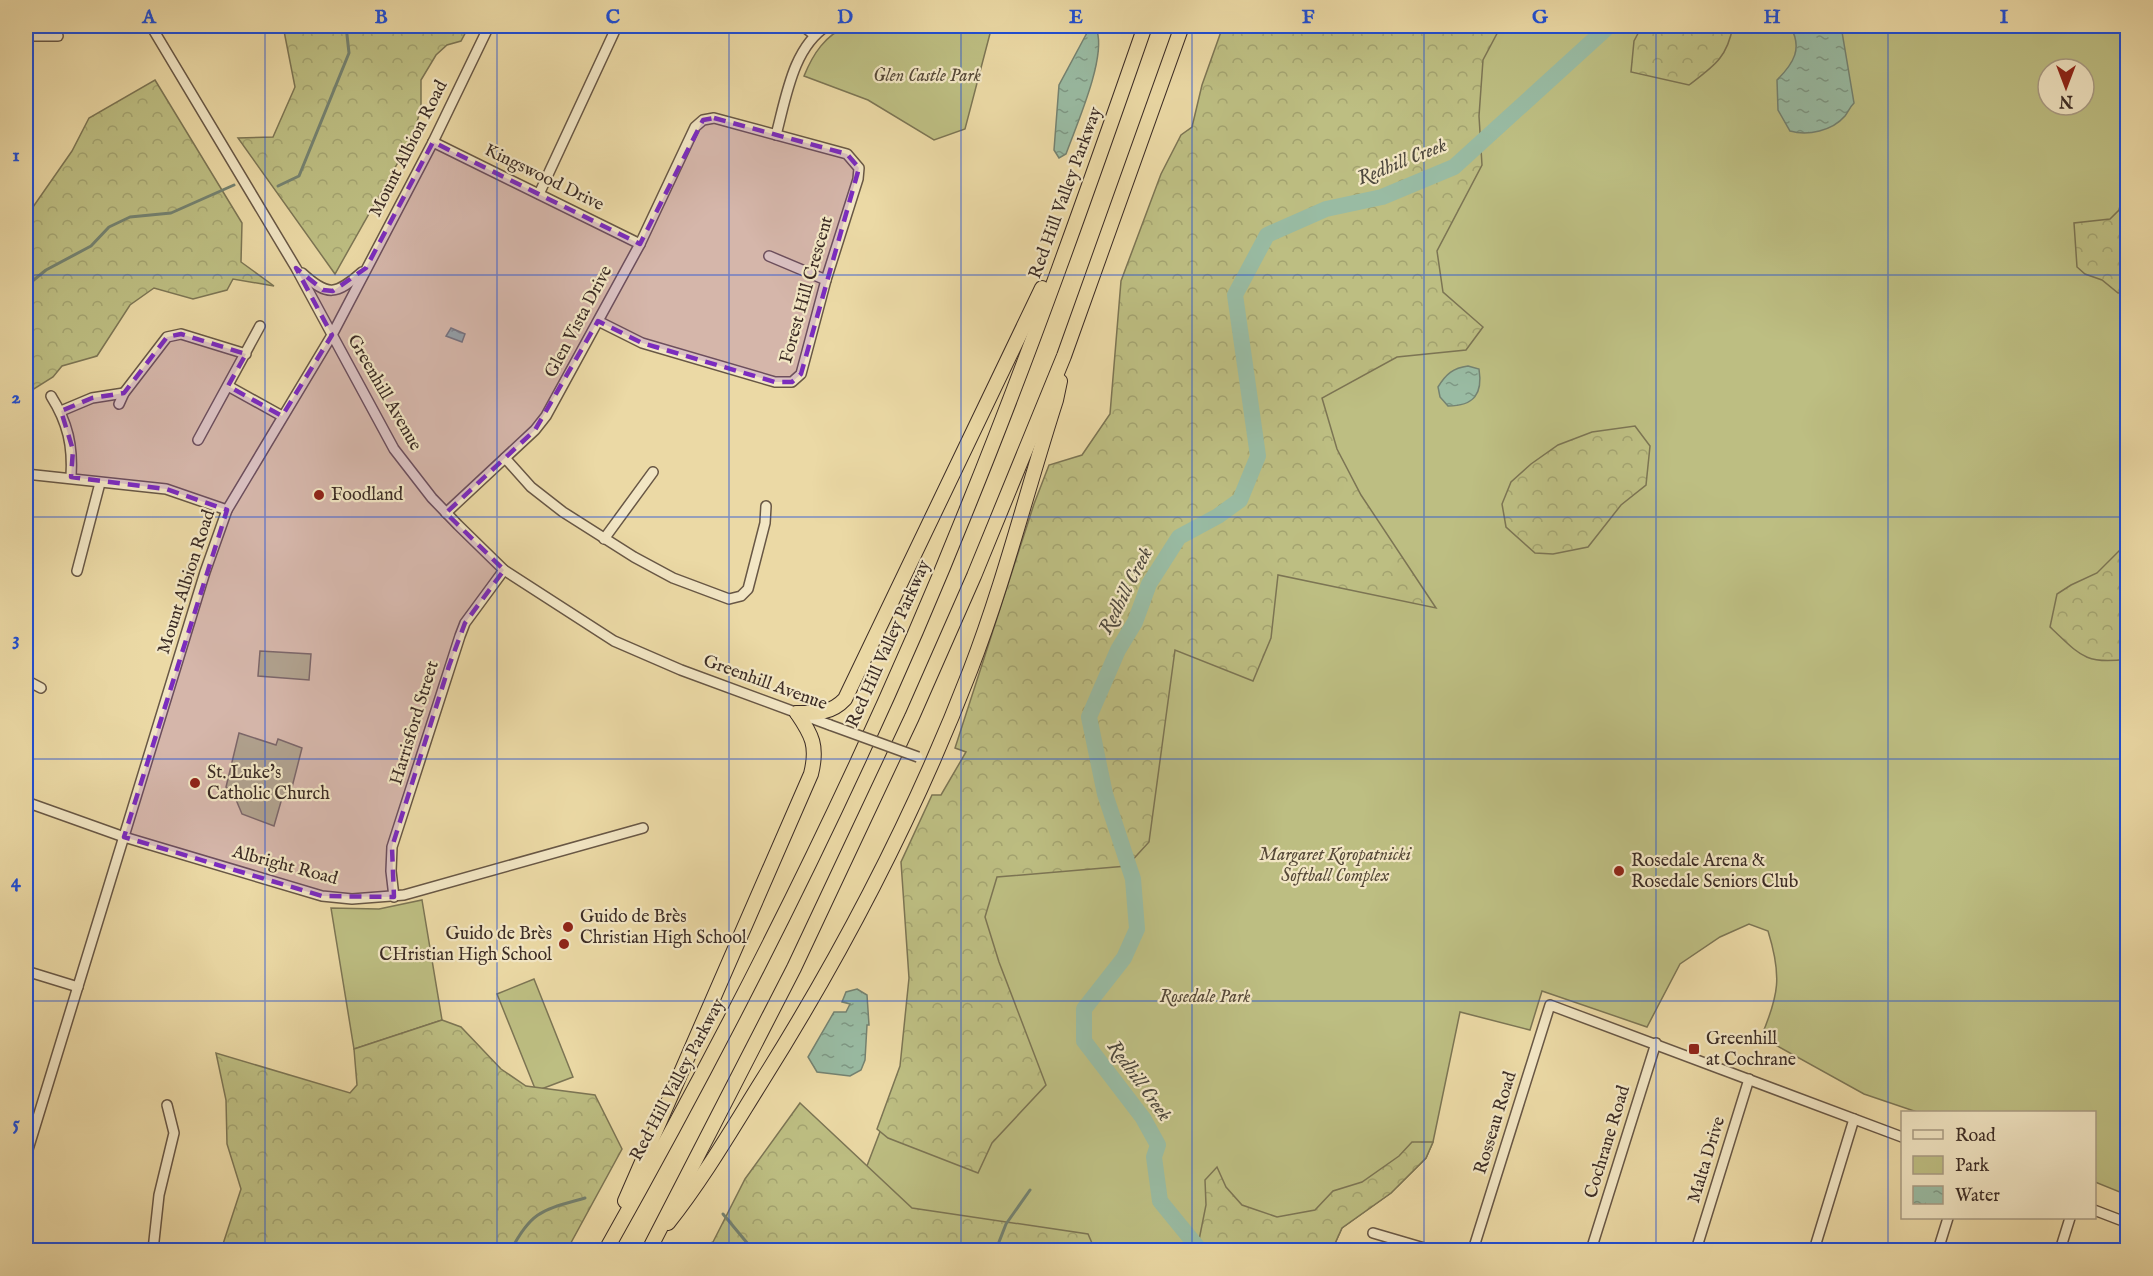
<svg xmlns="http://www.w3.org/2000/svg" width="2153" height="1276" font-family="'IM FELL English',serif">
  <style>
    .green { fill: #bdbe82; stroke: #7c7554; stroke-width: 1.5; fill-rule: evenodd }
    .forest { fill: url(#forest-crowns); stroke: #7c7554; stroke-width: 1.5 }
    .water { fill: url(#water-ripples); stroke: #748271; stroke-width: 1.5 }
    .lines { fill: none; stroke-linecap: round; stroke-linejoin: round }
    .stream { stroke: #748271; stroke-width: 3 }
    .river { stroke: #99bba3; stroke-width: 16 }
    .minor-casing { stroke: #685745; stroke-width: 12 }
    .highway-casing { stroke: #3c2c25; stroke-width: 16 }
    .minor { stroke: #f2e6c4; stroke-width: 9 }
    .highway { stroke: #ebd9a5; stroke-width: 14 }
    .minor-bridge-casing { stroke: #685745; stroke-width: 12; stroke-linecap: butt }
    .minor-bridge { stroke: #f2e6c4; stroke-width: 9 }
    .marked { fill: #7b2cbf; fill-opacity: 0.2; stroke: #7b2cbf; stroke-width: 4.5; stroke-dasharray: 12 8; stroke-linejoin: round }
    .grid { fill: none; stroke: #1d4ed8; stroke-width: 1.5; stroke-opacity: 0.55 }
    .poi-dot { fill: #8f2418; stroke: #f2e6c4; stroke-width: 2 }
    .labels { text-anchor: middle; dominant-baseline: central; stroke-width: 4.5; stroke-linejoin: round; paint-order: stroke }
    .park-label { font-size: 18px; font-style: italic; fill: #564938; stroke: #f2e6c4 }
    .street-label { font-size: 18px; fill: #3c2c25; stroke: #f2e6c4 }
    .poi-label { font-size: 18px; fill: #3c2c25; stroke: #f2e6c4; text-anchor: start }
    .water-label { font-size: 20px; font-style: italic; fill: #4f493e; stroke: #f2e6c4 }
    .neatline { fill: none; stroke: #1d4ed8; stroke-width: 2 }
    .grid-label { font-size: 20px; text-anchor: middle; font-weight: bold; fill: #1d4ed8 }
  </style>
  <defs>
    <pattern id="forest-crowns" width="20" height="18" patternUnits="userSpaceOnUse" patternTransform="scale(1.5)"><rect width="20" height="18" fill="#bdbe82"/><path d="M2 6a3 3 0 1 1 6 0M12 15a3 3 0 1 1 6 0" fill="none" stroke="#a3a370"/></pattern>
    <pattern id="water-ripples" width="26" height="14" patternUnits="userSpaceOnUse" patternTransform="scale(1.5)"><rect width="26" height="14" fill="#99bba3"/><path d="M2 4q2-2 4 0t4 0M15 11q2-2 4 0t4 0" fill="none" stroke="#7e9885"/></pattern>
  </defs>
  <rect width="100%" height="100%" fill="#ebd9a5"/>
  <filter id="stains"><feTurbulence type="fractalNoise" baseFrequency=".00333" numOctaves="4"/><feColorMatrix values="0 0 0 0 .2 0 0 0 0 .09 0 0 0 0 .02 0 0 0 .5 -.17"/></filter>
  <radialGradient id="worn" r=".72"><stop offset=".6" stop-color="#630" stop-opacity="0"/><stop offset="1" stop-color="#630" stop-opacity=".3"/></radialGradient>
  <g class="green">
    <path d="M848 26H992L965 129 934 140 868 100 804 76C813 54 825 35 848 26Z"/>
    <path d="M1442 26H2127V1195L2095 1182 2094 1112H1917L1864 1094 1761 1037C1779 995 1782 976 1768 931L1749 924 1720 937 1680 964 1647 1027 1542 991 1530 1030 1460 1012 1433 1142 1426 1158 1391 1193 1342 1228 1332 1250H835L956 932 1325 388ZM2048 69H2084V105H2048Z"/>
    <path d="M260 651 311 654 309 680 258 676Z"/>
    <path d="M239 733 276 745 278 739 302 748 289 799 282 798 274 826 242 814 234 795 226 787Z"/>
    <path d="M422 900 442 1020 354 1049 331 908 379 909Z"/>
    <path d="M534 979 573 1077 536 1091 497 994Z"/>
  </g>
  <g class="forest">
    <path d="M283 26H469L461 41 447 45 436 55 421 80V107L414 134 335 274 238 138 273 137 295 87Z"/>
    <path d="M1223 26H1501L1483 60 1479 116 1482 165 1437 251 1443 292 1483 327 1466 350 1397 357 1322 398 1337 449 1361 495 1436 608 1278 575 1271 638 1253 681 1175 650 1149 842 1127 866 997 877 985 917 999 962 1046 1085 992 1143 978 1173 888 1138 877 1129 900 1066 909 978 901 862 932 795H941L966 752 955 748 1034 504 1049 465 1082 455 1110 414 1121 281 1161 174 1181 135 1192 127 1202 85Z"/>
    <path d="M1642 26H1733C1727 58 1714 66 1689 85L1631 72 1634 41Z"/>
    <path d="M155 80 242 223 241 262 274 286 233 279 227 290 193 299 154 288 130 305 97 356 62 366 53 377 26 394V217L72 151 89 118Z"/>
    <path d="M2127 178V292L2118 293 2102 280 2085 274 2077 267 2074 223 2110 219 2119 210Z"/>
    <path d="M1635 426 1650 446 1646 485 1621 505 1588 547 1553 554 1535 553 1506 527 1502 504 1511 482 1531 464 1558 445 1592 432Z"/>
    <path d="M2127 543V659C2085 665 2080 655 2050 627L2057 594 2071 585 2097 573Z"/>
    <path d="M442 1020 461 1027 501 1069 526 1086 595 1095 622 1149 567 1250H517L518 1248 506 1243 502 1250H229L223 1244 241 1189 227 1144 226 1100 216 1053 350 1093 357 1085 354 1049Z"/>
    <path d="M800 1103 912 1208 1088 1234 1095 1250H693L713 1242 745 1179Z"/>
    <path d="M1412 1142H1433L1426 1158 1391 1193 1342 1228 1332 1250H1197L1206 1205 1205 1180 1217 1167 1226 1187 1242 1205 1277 1217 1315 1210 1333 1191 1362 1182 1399 1156Z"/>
  </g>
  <g class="water">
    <path d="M1790 26H1841L1854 103C1850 107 1848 112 1845 116 1832 131 1808 136 1790 131L1778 110 1777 80C1794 63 1803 48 1790 26Z"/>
    <path d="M1089 29 1097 31C1106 59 1076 126 1066 154L1059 158 1054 150 1059 85Z"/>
    <path d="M451 328 465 334 462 342 446 336Z"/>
    <path d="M1468 366 1479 369C1483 394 1474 406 1448 406L1440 397 1438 387C1446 374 1453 368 1468 366Z"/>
    <path d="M857 989 867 995 869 1025H867L865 1060 861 1070 850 1076 817 1072 808 1057 834 1012H846L850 1004 842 1002 846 992Z"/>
  </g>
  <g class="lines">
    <g class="stream">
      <path d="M278 186 299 176 349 53 346 26"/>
      <path d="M26 294 30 283 46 270 91 246 109 227 130 217 171 213 234 185"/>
      <path d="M723 1214 753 1250"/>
      <path d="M511 1250C532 1210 543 1210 585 1198"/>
      <path d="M1002 1250 999 1242 1006 1224 1030 1190"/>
    </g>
    <path class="river" d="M1200 1250 1160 1201 1154 1157 1158 1145 1143 1118 1084 1041V1009L1124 958 1137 929 1133 879 1105 794 1089 717 1118 650 1135 622 1149 584 1179 537 1218 516 1240 500 1258 456 1235 295 1267 235 1326 209 1382 197 1454 167 1609 26"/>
    <g class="minor-casing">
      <g id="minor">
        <path d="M151 26 296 268 394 449 432 498 458 525 504 570 614 641 681 670 830 725"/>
        <path d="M803 26 813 34"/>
        <path d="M26 36H58"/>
        <path d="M776 135C786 98 793 47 827 26"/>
        <path d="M433 142 640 244"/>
        <path d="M539 194 617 26"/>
        <path d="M769 256 826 280"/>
        <path d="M302 273C328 297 336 295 362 272"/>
        <path d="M228 386 282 416"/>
        <path d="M51 396C68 423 73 446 71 477"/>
        <path d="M119 404 124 393 167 337 181 334 246 354"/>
        <path d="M61 411 92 398 124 393"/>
        <path d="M198 440 260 326"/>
        <path d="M505 458 531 487 563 512 634 557 673 578 729 599 741 596 748 589 765 523 766 506"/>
        <path d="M26 474 166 489 227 510"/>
        <path d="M446 513 535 430 546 416 640 244 695 127 703 120 714 118 847 154 859 168 858 179 826 280 801 374 792 382H775L642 343 598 321"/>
        <path d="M604 539 653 472"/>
        <path d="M77 571 100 483"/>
        <path d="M26 680 41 688"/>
        <path d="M26 802 124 837 322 896 352 899 404 895 643 828"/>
        <path d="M394 897 391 871 392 847 460 636 465 623 504 570"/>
        <path d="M26 971 78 987"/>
        <path d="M26 1156 205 572 227 510 332 335 433 142 489 26"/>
        <path d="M2094 1210 2128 1223"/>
        <path d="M1373 1233 1431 1250"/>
        <path d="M153 1250 159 1195 174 1133 167 1105"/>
        <path d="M1473 1250 1550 1005 1902 1137"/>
        <path d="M1591 1250 1656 1043"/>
        <path d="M1696 1250 1749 1079"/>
        <path d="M1814 1250 1854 1119"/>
        <path d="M1938 1250 1948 1218"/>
        <path d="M2060 1250 2070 1218"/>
      </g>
    </g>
    <g class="highway-casing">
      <g id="highway">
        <path d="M797 713C816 713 831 714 845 699L1042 288"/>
        <path d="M625 1201 811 774C818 746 812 735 797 713"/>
        <path d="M668 1223C703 1179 732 1129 762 1081 843 952 915 814 970 671 1004 583 1027 490 1056 400L1060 381"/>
        <path d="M606 1250C741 1010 866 762 968 506 1032 348 1089 187 1145 26"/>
        <path d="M649 1250 794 968 912 717 974 576 1064 356 1182 26"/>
      </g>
    </g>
    <use href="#minor" class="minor"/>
    <use href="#highway" class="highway"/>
    <g class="minor-bridge-casing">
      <path id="minor-bridge" d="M830 725 918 757"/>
    </g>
    <use href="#minor-bridge" class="minor-bridge"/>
  </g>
  <path class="marked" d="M714 118 847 154 859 168 801 374 792 382H775L642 343 598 321 535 430 446 513 504 570 465 623 449 666 392 847 394 897 322 896 124 837 227 510 166 489 71 477 73 450 61 411 92 398 124 393 167 337 181 334 246 354 228 386 282 416 332 335 296 268 323 290 333 291 366 268 433 142 640 244 703 120Z"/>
  <path class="grid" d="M265 26V1250M497 26V1250M729 26V1250M961 26V1250M1192 26V1250M1424 26V1250M1656 26V1250M1888 26V1250M26 275H2128M26 517H2128M26 759H2128M26 1001H2128"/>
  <g class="poi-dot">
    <circle cx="319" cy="495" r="6"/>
    <circle cx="195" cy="783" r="6"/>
    <circle cx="1619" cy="871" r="6"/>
    <circle cx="568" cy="927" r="6"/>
    <circle cx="564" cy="944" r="6"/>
    <rect x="1688" y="1043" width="12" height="12" rx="3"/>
  </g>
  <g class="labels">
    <g class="park-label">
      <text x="927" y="76">Glen Castle Park</text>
      <text x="1335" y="855">Margaret Koropatnicki<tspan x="1335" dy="21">Softball Complex</tspan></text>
      <text x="1205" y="997">Rosedale Park</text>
    </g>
    <g class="street-label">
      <text transform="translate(409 149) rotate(-63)">Mount Albion Road</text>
      <text transform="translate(544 178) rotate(26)">Kingswood Drive</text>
      <text transform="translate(1066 193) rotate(-70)">Red Hill Valley Parkway</text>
      <text transform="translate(807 290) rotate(-74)">Forest Hill Crescent</text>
      <text transform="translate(579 322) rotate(-62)">Glen Vista Drive</text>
      <text transform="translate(384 393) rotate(60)">Greenhill Avenue</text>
      <text transform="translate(187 582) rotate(-72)">Mount Albion Road</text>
      <text transform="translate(889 644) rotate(-66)">Red Hill Valley Parkway</text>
      <text transform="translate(765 683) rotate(20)">Greenhill Avenue</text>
      <text transform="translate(415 723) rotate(-73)">Harrisford Street</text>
      <text transform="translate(285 866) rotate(15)">Albright Road</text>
      <text transform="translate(678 1080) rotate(-62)">Red Hill Valley Parkway</text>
      <text transform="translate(1496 1123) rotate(-73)">Rosseau Road</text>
      <text transform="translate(1608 1142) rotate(-73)">Cochrane Road</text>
      <text transform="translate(1707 1160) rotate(-73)">Malta Drive</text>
    </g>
    <g class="poi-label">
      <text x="331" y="495">Foodland</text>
      <text x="207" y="773">St. Luke's<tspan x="207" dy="21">Catholic Church</tspan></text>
      <text x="1631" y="861">Rosedale Arena &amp;<tspan x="1631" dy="21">Rosedale Seniors Club</tspan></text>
      <text x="580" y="917">Guido de Brès<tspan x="580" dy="21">Christian High School</tspan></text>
      <text x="552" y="934" text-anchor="end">Guido de Brès<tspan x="552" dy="21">CHristian High School</tspan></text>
      <text x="1706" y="1039">Greenhill<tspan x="1706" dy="21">at Cochrane</tspan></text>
    </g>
    <g class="water-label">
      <text transform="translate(1402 162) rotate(-22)">Redhill Creek</text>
      <text transform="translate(1126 591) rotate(-63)">Redhill Creek</text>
      <text transform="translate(1139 1081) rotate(54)">Redhill Creek</text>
    </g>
  </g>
  <rect width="2153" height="1276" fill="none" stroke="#ebd9a5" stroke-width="66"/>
  <rect x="1901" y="1111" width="195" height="108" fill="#f2e6c4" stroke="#a99c84" stroke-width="1.5"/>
  <rect x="1913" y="1130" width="30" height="9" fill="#f2e6c4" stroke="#a99c84" stroke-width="1.5"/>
  <text x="1955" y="1141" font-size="18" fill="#3c2c25">Road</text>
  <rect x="1913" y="1156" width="30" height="18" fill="#bdbe82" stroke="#a99c84" stroke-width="1.5"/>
  <text x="1955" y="1171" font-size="18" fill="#3c2c25">Park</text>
  <rect x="1913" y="1186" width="30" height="18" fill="url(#water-ripples)" stroke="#a99c84" stroke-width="1.5"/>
  <text x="1955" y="1201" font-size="18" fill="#3c2c25">Water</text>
  <g transform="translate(2066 87) rotate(180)"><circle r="28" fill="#f2e6c4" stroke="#a99c84" stroke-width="1.5"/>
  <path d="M0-4.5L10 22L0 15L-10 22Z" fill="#8f2418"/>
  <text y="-9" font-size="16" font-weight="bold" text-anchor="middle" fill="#3c2c25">N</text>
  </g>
  <rect x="33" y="33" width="2087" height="1210" class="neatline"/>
  <g class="grid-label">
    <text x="149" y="23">A</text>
    <text x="381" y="23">B</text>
    <text x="613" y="23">C</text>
    <text x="845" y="23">D</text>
    <text x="1076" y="23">E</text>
    <text x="1308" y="23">F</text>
    <text x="1540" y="23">G</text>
    <text x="1772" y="23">H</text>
    <text x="2004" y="23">I</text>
    <text x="16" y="161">1</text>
    <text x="16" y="403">2</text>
    <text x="16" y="645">3</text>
    <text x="16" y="887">4</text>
    <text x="16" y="1129">5</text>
  </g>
  <rect width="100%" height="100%" filter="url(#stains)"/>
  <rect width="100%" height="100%" fill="url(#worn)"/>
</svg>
